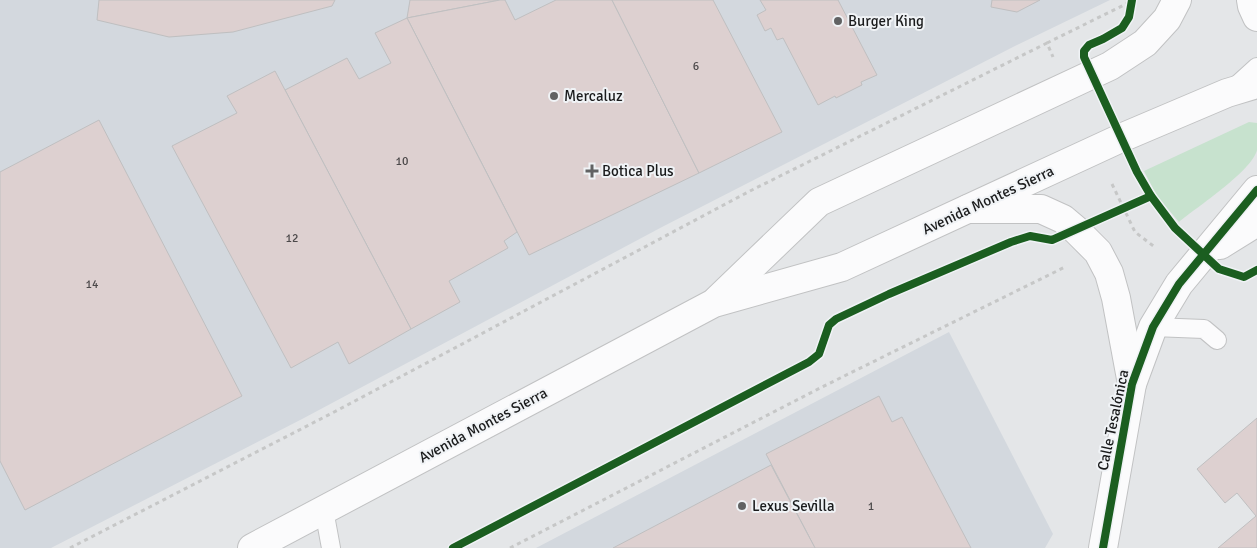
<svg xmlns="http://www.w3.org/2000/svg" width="1257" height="548" font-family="Signika,sans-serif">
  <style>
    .built { fill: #d3d8de }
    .green { fill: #c7e2ce }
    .building { fill: #ddd0d0; stroke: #bfbfc0 }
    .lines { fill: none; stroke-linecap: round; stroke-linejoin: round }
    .service-casing { stroke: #c1c2c3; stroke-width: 20 }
    .tertiary-casing { stroke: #c1c2c3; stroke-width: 30 }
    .primary-casing { stroke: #c1c2c3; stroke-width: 30 }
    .path { stroke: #c6c7c7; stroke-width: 3; stroke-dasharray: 4 4; stroke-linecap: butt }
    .service { stroke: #fbfbfc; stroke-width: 18 }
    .tertiary { stroke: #fbfbfc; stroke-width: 28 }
    .primary { stroke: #fbfbfc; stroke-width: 28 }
    .cycleway-casing { stroke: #f0f3f6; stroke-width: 11 }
    .cycleway { stroke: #1b5e20; stroke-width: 8 }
    .poi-dot { fill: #616263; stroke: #f0f3f6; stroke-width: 2 }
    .labels { text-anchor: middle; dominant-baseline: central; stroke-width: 4; stroke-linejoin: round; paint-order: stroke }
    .number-label { font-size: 12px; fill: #4c494a }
    .poi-label { font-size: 15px; fill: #1a1b1c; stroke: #f0f3f6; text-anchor: start }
    .street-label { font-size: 15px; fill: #1a1b1c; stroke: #f0f3f6 }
  </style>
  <rect width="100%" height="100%" fill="#e4e6e8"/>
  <g class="built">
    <path d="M0 0H1110L1013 47 662 227 304 418 51 548H0Z"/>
    <path d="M949 332 1053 534 1045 548H536Z"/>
  </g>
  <path class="green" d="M1249 122 1257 123C1257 130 1257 143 1257 150 1252 171 1197 207 1179 222L1157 196 1144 171Z"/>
  <g class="building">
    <path d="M99 0H335L332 6 233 32 169 37 97 20Z"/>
    <path d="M410 0H500L407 18Z"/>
    <path d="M500 0H505L515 20 556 0H612L699 173 529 255 407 18Z"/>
    <path d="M612 0H713L782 132 699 173Z"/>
    <path d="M760 0H838L877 75 861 82 862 85 836 98 835 96 818 105 783 38 777 40 771 28 765 31 757 15 766 10Z"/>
    <path d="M992 0H1040L1017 12 991 7Z"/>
    <path d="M407 18 517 232 504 241 508 248 449 281 460 302 411 329 285 90 347 58 359 79 391 63 375 33Z"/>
    <path d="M275 71 411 329 349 364 338 342 291 368 172 146 237 113 227 96Z"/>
    <path d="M99 120 242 396 25 510 0 461V172Z"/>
    <path d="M879 396 892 422 902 417 971 548H815L766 454Z"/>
    <path d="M1257 418V548H1218L1256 516 1237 493 1225 503 1197 469Z"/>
    <path d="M771 465 815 548H613Z"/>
  </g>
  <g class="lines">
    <g class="service-casing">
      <g id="service">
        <path d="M1235 87 1257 67"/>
        <path d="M1153 327 1204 329 1217 340"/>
        <path d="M324 510 331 548"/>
      </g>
    </g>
    <g class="tertiary-casing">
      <g id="tertiary">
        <path d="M968 209H1041L1063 219 1076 230 1098 252 1109 273 1116 298 1132 384"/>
        <path d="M1220 245 1257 222"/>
        <path d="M1103 548 1132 384 1153 327 1179 284 1257 190"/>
      </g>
    </g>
    <g class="primary-casing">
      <g id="primary">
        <path d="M1251 0 1252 6 1257 17"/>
        <path d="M717 300 819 202 1110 66 1145 43 1167 19 1177 0"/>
        <path d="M252 548 714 303 842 267 1121 138 1227 93 1257 84"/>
      </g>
    </g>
    <g class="path">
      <path d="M1047 43 1134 0"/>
      <path d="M1112 184 1135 232 1156 248"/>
      <path d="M70 548 338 410 750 191 1047 43 1053 57"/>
      <path d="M510 548 822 387 1065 267"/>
    </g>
    <use href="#service" class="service"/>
    <use href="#tertiary" class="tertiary"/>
    <use href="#primary" class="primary"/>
    <g class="cycleway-casing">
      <g id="cycleway">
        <path d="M1132 0 1129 17 1122 28 1103 39 1089 45 1084 51V57L1137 172 1151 196 1175 228 1219 269 1244 277 1257 270"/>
        <path d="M453 548 809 362 819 354 829 325 836 319 889 294 1011 242 1030 236 1052 240 1151 196"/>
        <path d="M1103 548 1132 384 1153 327 1179 284 1257 190"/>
      </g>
    </g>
    <use href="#cycleway" class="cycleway"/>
  </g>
  <g class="poi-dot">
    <circle cx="838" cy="21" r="5"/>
    <circle cx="554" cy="96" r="5"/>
    <path d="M589.5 163.5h5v5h5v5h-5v5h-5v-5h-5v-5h5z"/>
    <circle cx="742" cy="506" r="5"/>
  </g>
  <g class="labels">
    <g class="number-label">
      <text x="696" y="66">6</text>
      <text x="402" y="161">10</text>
      <text x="292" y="238">12</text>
      <text x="92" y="284">14</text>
      <text x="871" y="506">1</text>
    </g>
    <g class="poi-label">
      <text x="848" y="21">Burger King</text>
      <text x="564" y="96">Mercaluz</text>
      <text x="602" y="171">Botica Plus</text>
      <text x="752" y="506">Lexus Sevilla</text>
    </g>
    <g class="street-label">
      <text transform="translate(988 200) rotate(-25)">Avenida Montes Sierra</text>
      <text transform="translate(1113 420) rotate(-78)">Calle Tesalónica</text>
      <text transform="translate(483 425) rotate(-28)">Avenida Montes Sierra</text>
    </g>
  </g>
</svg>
